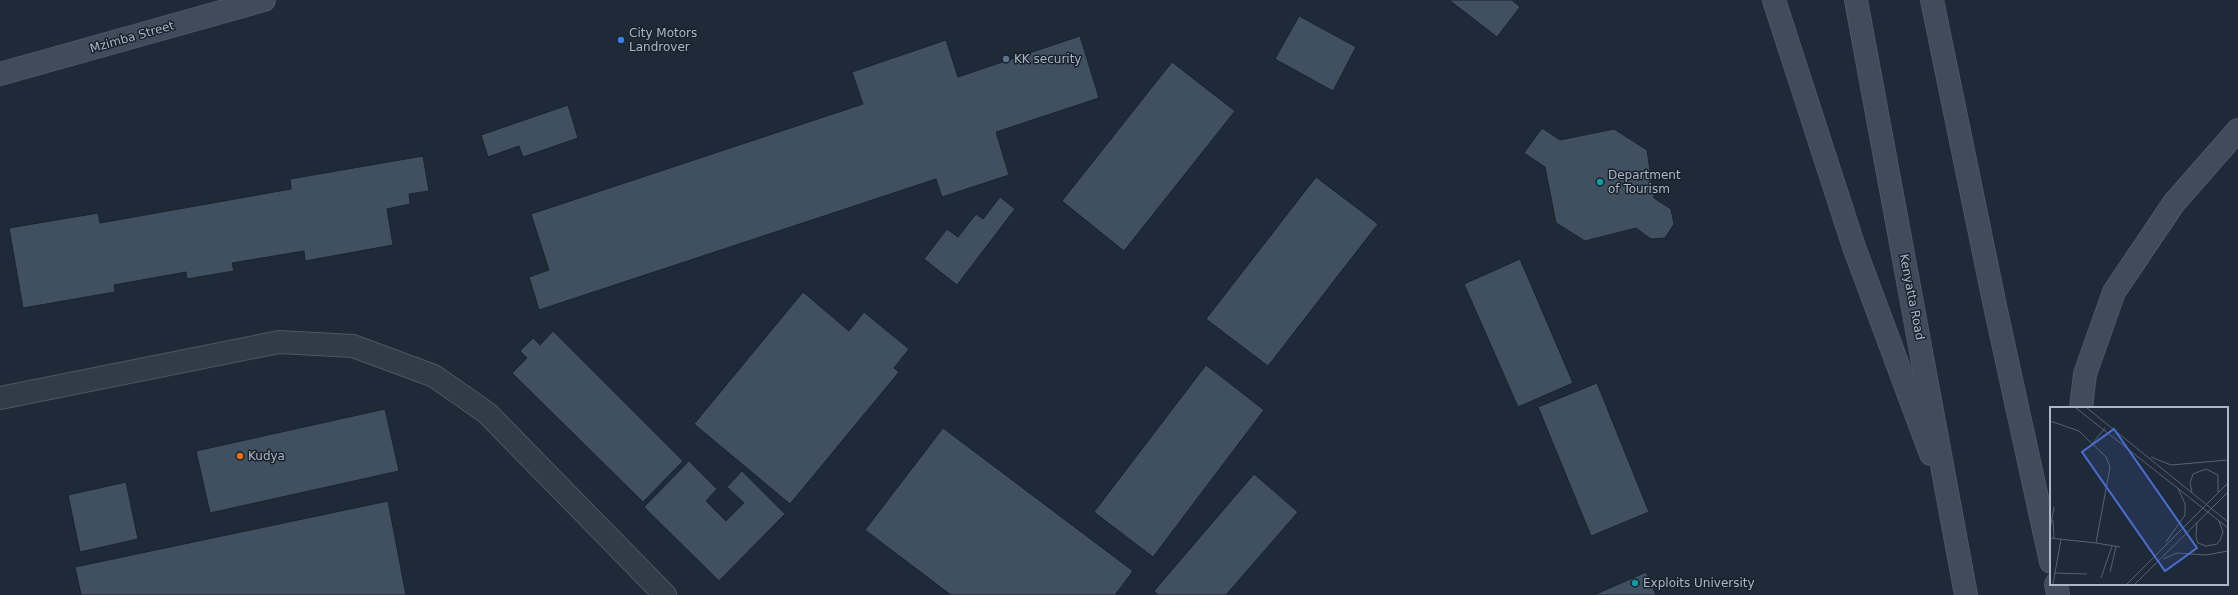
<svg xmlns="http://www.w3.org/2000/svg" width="2238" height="595" font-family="'DejaVu Sans',sans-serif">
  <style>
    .building { fill: #415060; stroke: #1a232f }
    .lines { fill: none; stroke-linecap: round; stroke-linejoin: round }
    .minor-casing { stroke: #4d5763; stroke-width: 24 }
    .secondary-casing { stroke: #4d5763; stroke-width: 24 }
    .minor { stroke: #323c48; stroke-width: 22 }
    .secondary { stroke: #404b5c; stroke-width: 22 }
    .shop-dot { fill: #3f7fe0; stroke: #18212d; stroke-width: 1.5 }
    .service-dot { fill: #5c6f8a; stroke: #18212d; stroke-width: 1.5 }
    .culture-dot { fill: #0f9aa8; stroke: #18212d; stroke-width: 1.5 }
    .food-dot { fill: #e8710a; stroke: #18212d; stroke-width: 1.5 }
    .labels { text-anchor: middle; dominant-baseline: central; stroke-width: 3; stroke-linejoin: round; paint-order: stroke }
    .poi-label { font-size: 12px; fill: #acb7c5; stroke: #18212d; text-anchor: start }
    .street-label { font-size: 12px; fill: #acb7c5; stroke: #18212d }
    .inset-road { fill: none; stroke: #576270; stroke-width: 1 }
    .view { fill: #486ed2; fill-opacity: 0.15; stroke: #486ed2; stroke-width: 2 }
    .inset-edge { fill: none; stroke: #acb7c5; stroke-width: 2 }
  </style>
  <rect width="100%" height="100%" fill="#1f2a38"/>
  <g class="building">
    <path d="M1449 0H1512L1520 7 1497 37Z"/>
    <path d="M1299 16 1356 47 1333 91 1275 59Z"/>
    <path d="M1080 36 1099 98 996 132 1009 175 942 197 936 179 539 310 529 277 549 270 531 214 863 104 852 72 946 40 958 77Z"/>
    <path d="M1172 62 1235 111 1124 251 1062 201Z"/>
    <path d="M568 105 578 138 523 157 519 146 488 157 481 135Z"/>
    <path d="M1542 128 1560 140 1614 129 1647 150 1654 198 1671 209 1674 224 1665 238 1651 239 1636 228 1585 241 1556 223 1545 167 1524 153Z"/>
    <path d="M423 156 429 191 409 194 410 204 387 209 393 245 305 261 304 251 232 263 234 271 187 279 186 272 114 285 115 292 23 308 9 228 98 213 100 223 291 189 290 179Z"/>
    <path d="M1316 177 1378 224 1268 366 1206 319Z"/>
    <path d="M1000 197 1015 209 957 285 924 259 947 229 958 237 976 214 983 219Z"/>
    <path d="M1520 259 1573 383 1518 407 1464 284Z"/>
    <path d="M803 292 849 331 864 312 909 349 894 368 899 372 790 504 694 424Z"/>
    <path d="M553 331 683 461 643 502 512 373 527 358 520 351 533 338 540 345Z"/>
    <path d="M1206 365 1264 410 1153 557 1094 512Z"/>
    <path d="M1597 383 1649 512 1591 536 1538 407Z"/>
    <path d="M385 409 399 471 210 513 196 451Z"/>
    <path d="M943 428 1133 571 1115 595H951L865 530Z"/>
    <path d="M689 461 717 489 706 501 726 521 744 503 727 487 742 471 785 514 719 581 644 507Z"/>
    <path d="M1254 474 1298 512 1226 595H1158L1154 591Z"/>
    <path d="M126 482 138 539 80 552 68 495Z"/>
    <path d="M388 501 406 595H81L75 567Z"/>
    <path d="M1646 572 1656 595H1594Z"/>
  </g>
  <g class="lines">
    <g class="minor-casing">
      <path id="minor" d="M0 398 279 342 353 346 434 376 487 413 665 595"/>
    </g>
    <g class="secondary-casing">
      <g id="secondary">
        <path d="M1774 0 1854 247 1931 454"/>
        <path d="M1856 0 1966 595"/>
        <path d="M1932 0 1995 306 2051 562"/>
        <path d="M0 74 264 0"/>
        <path d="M2081 408 2085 374 2114 292 2174 203 2238 130"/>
        <path d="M2056 584 2058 595"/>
      </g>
    </g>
    <use href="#minor" class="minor"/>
    <use href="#secondary" class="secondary"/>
  </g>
  <circle class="shop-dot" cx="621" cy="40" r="4"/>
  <circle class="service-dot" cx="1006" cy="59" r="4"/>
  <g class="culture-dot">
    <circle cx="1600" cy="182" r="4"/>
    <circle cx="1635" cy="583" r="4"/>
  </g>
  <circle class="food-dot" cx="240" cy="456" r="4"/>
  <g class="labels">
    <g class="poi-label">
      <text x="629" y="33">City Motors<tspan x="629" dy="14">Landrover</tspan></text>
      <text x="1014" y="59">KK security</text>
      <text x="1608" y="175">Department<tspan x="1608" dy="14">of Tourism</tspan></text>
      <text x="248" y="456">Kudya</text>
      <text x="1643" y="583">Exploits University</text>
    </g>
    <g class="street-label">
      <text transform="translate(132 37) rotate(-16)">Mzimba Street</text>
      <text transform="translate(1912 297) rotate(79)">Kenyatta Road</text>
    </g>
  </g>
  <g transform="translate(2050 407)">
    <rect width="178" height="178" fill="#1f2a38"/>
    <path class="inset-road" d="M26 1 178 121M37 1 178 115M0 14 29 24 56 50 60 60 46 136 0 131M42 37 55 21M101 50 121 58 178 53M142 85 140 76 143 67 156 62 168 68V85M3 113 4 131M147 115 146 130 148 136 156 139 167 137 170 133 173 125 169 114M0 122 4 100M116 135 135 108V97L128 81M46 136 70 140M113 152 127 146 156 148 178 144M60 165 66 140M5 166 37 167M51 171 62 139M3 177 11 132M77 177 178 76M85 177 178 85"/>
    <path class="view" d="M64 22 147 141 115 164 32 45Z"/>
    <rect width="178" height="178" class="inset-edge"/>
  </g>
</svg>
